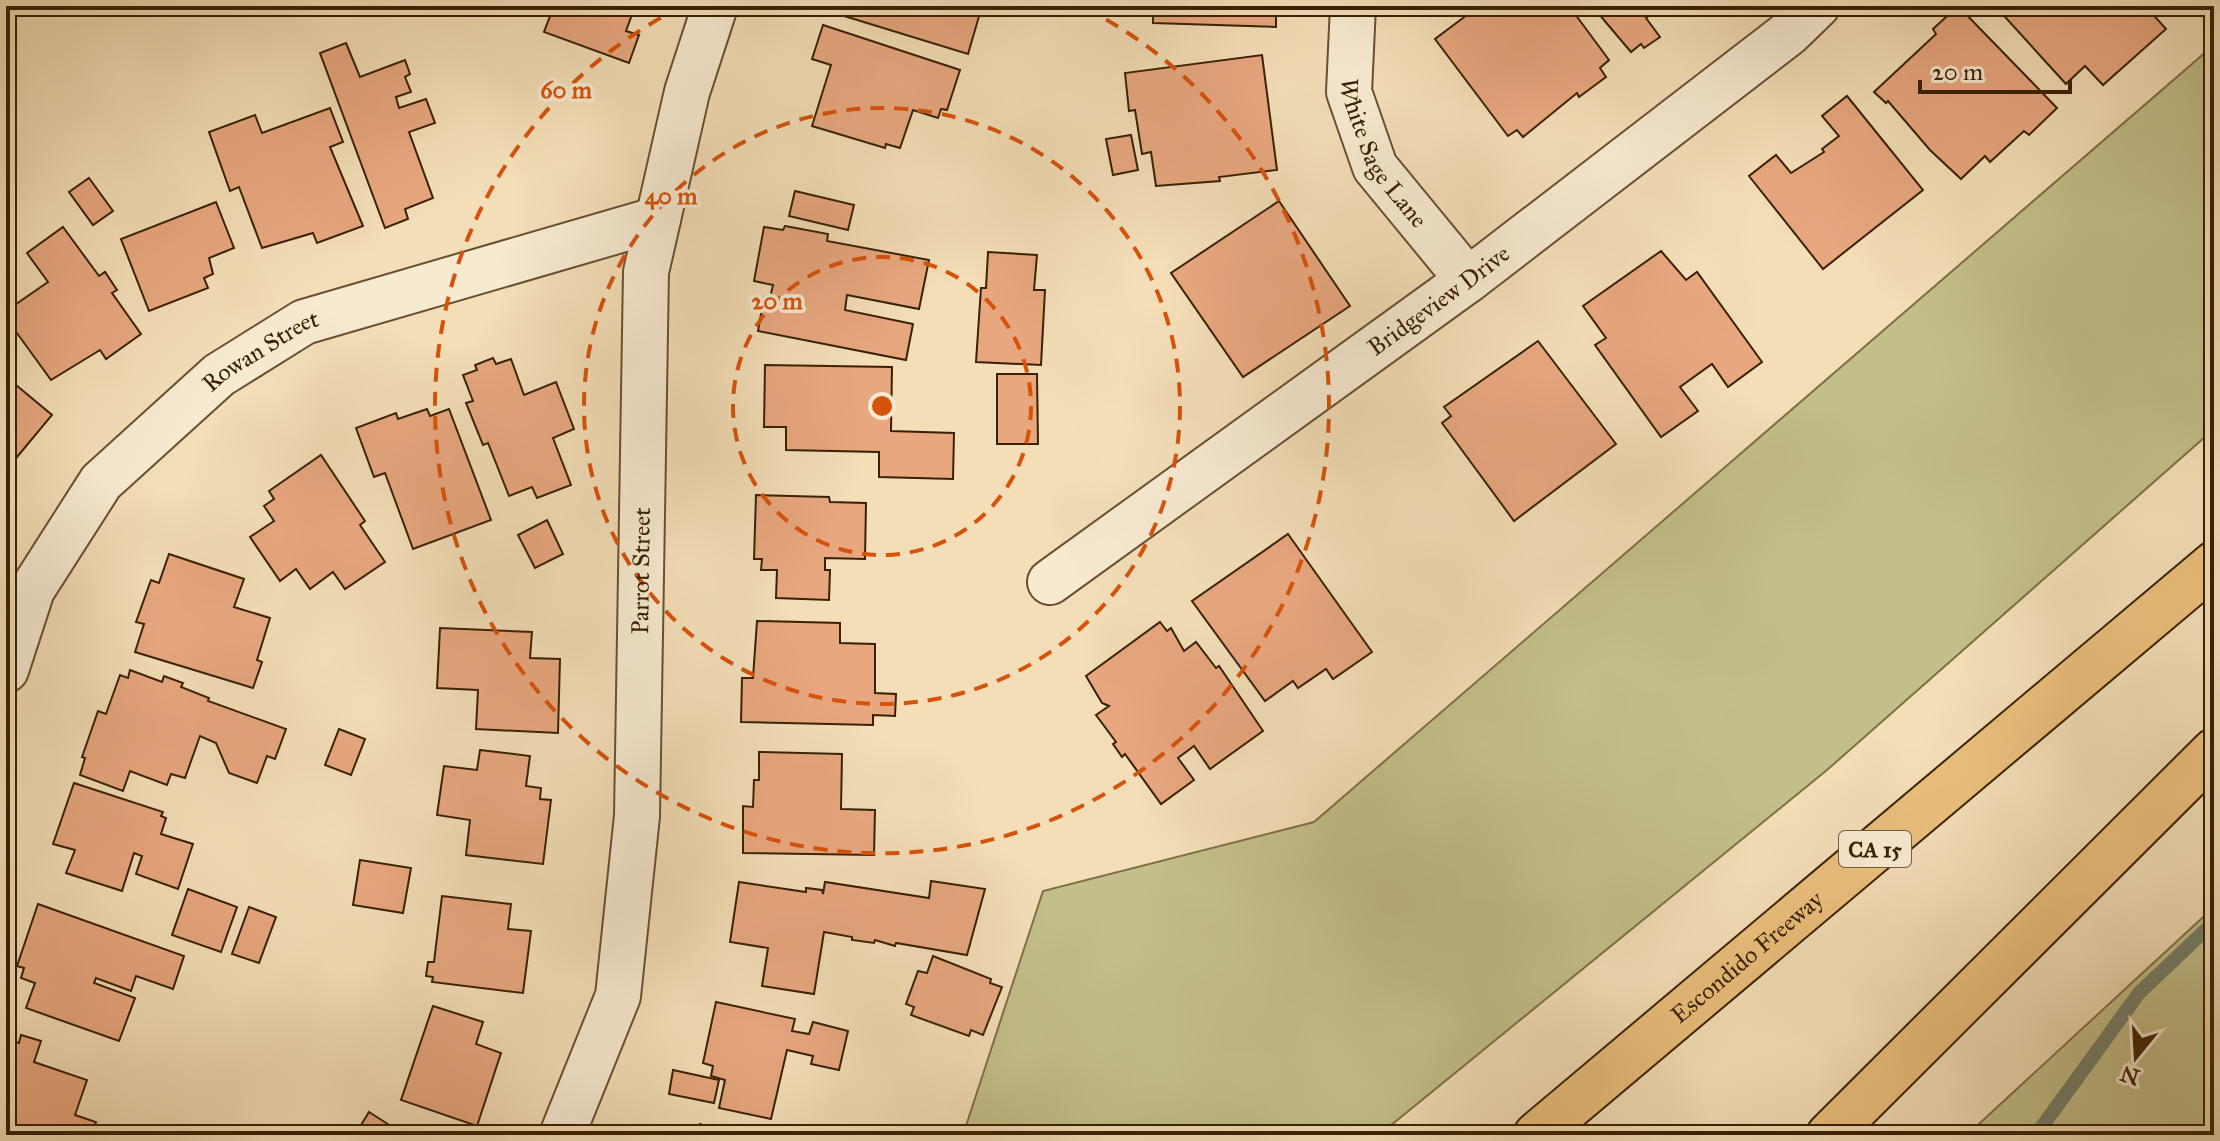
<svg xmlns="http://www.w3.org/2000/svg" width="2220" height="1141" font-family="'IM FELL Great Primer',serif">
  <style>
    .green { fill: #c3bf8a; stroke: #7e7046; stroke-width: 2 }
    .lines { fill: none; stroke-linecap: round; stroke-linejoin: round }
    .stream { stroke: #737e6b; stroke-width: 14 }
    .building { fill: #e8a77f; stroke: #382103; stroke-width: 2 }
    .street-casing { stroke: #675030; stroke-width: 48 }
    .highway-casing { stroke: #382103; stroke-width: 48 }
    .street { stroke: #f7ead1; stroke-width: 44 }
    .highway { stroke: #eabf7c; stroke-width: 44 }
    .ring { fill: none; stroke: #d6530b; stroke-width: 4; stroke-dasharray: 14 10 }
    .labels { text-anchor: middle; dominant-baseline: central; stroke-width: 7; stroke-linejoin: round; paint-order: stroke }
    .shield { fill: #f7ead1; stroke: #715d41; stroke-width: 2 }
    .shield-label { font-size: 22px; font-weight: bold; fill: #382103 }
    .street-label { font-size: 24px; fill: #382103; stroke: #f7ead1 }
    .centre { fill: #d6530b; stroke: #f7ead1; stroke-width: 4 }
    .ring-label { font-size: 24px; text-anchor: middle; font-weight: bold; fill: #d6530b; stroke: #f7ead1; stroke-width: 7; stroke-linejoin: round; paint-order: stroke }
  </style>
  <rect width="100%" height="100%" fill="#f3deb8"/>
  <filter id="stains"><feTurbulence type="fractalNoise" baseFrequency=".0025" numOctaves="4"/><feColorMatrix values="0 0 0 0 .2 0 0 0 0 .09 0 0 0 0 .02 0 0 0 .5 -.17"/></filter>
  <radialGradient id="worn" r=".72"><stop offset=".6" stop-color="#630" stop-opacity="0"/><stop offset="1" stop-color="#630" stop-opacity=".3"/></radialGradient>
  <g class="green">
    <path d="M2214 45V429L1827 770 1379 1135H963L1043 891 1314 822Z"/>
    <path d="M2214 907V1135H1967Z"/>
  </g>
  <g class="lines">
    <path class="stream" d="M2036 1135 2139 993 2214 922"/>
  </g>
  <g class="building">
    <path d="M554 6H635L626 31 639 35 629 63 544 32Z"/>
    <path d="M830 6H982L968 54 828 11Z"/>
    <path d="M1153 6H1276V27L1153 23Z"/>
    <path d="M1479 6H1569L1609 60 1600 68 1606 77 1579 97 1577 93 1523 137 1517 130 1508 136 1435 39Z"/>
    <path d="M1592 6H1661L1646 18 1660 37 1644 48 1641 44 1631 52Z"/>
    <path d="M1958 6 2057 108 2029 135 2024 131 1990 162 1985 156 1961 179 1930 150 1888 101 1886 103 1874 92 1936 34 1933 29Z"/>
    <path d="M1995 6H2152L2148 9 2166 29 2103 85 2085 66 2066 84Z"/>
    <path d="M823 25 960 70 947 110 941 109 938 118 913 110 900 148 886 144 885 148 812 126 831 65 812 59Z"/>
    <path d="M346 43 360 77 405 60 410 74 405 77 411 92 396 97 399 108 426 99 435 123 409 132 433 198 405 209 408 219 385 228 320 53Z"/>
    <path d="M1262 55 1277 170 1219 177 1220 181 1156 186 1151 152 1142 154 1135 110 1129 111 1125 73Z"/>
    <path d="M1847 96 1923 190 1823 269 1749 176 1776 155 1791 173 1824 152 1822 149 1839 136 1822 116Z"/>
    <path d="M330 108 343 142 330 147 363 226 317 243 313 233 262 248 239 187 230 191 209 132 255 115 262 133Z"/>
    <path d="M1131 135 1138 170 1113 175 1106 139Z"/>
    <path d="M89 178 113 211 93 225 69 192Z"/>
    <path d="M795 191 854 205 848 230 789 216Z"/>
    <path d="M1279 201 1350 306 1243 377 1171 273Z"/>
    <path d="M216 202 234 248 209 258 213 274 204 278 208 288 149 311 121 239Z"/>
    <path d="M785 226 828 234 827 241 929 260 919 309 847 295 845 310 913 324 906 360 758 331 764 297 770 298 773 285 754 281 764 227 783 230Z"/>
    <path d="M63 227 99 276 105 272 117 290 112 293 141 334 106 359 100 350 51 380 6 318V311L48 282 27 253Z"/>
    <path d="M1661 251 1686 280 1697 272 1762 362 1728 387 1712 364 1680 387 1698 411 1661 437 1595 345 1606 338 1583 306Z"/>
    <path d="M988 252 1037 255 1034 290H1045L1041 365 976 362 981 288H986Z"/>
    <path d="M1538 341 1616 444 1514 521 1442 423 1451 416 1444 407Z"/>
    <path d="M493 358 496 364 511 359 524 395 556 382 574 429 553 438 571 485 537 498 532 487 509 496 488 443 483 445 466 403 473 401 463 375 477 370 475 365Z"/>
    <path d="M765 365 892 367 891 431 954 433 953 479 879 477V452L786 450V427H764Z"/>
    <path d="M997 374H1037L1038 444H997Z"/>
    <path d="M16 385 52 415 17 457 6 448V391L9 394Z"/>
    <path d="M427 409 430 416 449 409 491 520 413 549 385 473 374 477 356 428 396 413 398 419Z"/>
    <path d="M321 455 365 521 360 525 385 562 345 589 333 572 310 589 296 569 280 581 250 537 274 521 264 506 274 499 269 491Z"/>
    <path d="M756 495 829 497 830 502 866 503 865 559 825 558V570H830L829 600 776 598 777 570H761L762 559H754Z"/>
    <path d="M547 520 563 554 535 568 518 535Z"/>
    <path d="M1288 534 1372 652 1333 679 1326 669 1298 688 1293 681 1265 701 1192 601Z"/>
    <path d="M169 554 244 579 234 607 270 618 257 660 262 662 253 688 135 652 144 624 136 622 151 580 159 583Z"/>
    <path d="M757 621 840 623V643L875 644V693L896 694 895 716 873 715V725L741 722 742 678H753Z"/>
    <path d="M1160 622 1167 631 1171 628 1184 651 1196 642 1216 668 1219 666 1263 731 1210 769 1194 746 1178 758 1194 780 1161 804 1125 754 1122 757 1113 744 1116 742 1096 715 1109 706 1102 703 1086 676Z"/>
    <path d="M440 628 532 632 530 658 560 659 558 733 476 729 478 690 437 688Z"/>
    <path d="M130 670 162 682 164 676 183 683 181 687 209 698 208 701 286 729 275 759 267 756 257 783 229 773 216 743 200 736 185 778 171 774 167 785 130 771 123 791 80 775 85 758 82 757 98 711 106 714 120 675 128 678Z"/>
    <path d="M339 729 365 739 351 775 325 765Z"/>
    <path d="M480 750 530 756 526 786 541 788 540 799 551 800 543 864 466 855 470 820 437 815 444 766 477 770Z"/>
    <path d="M759 752 842 754 841 809 875 810 874 855 743 853V806L753 807 754 780H759Z"/>
    <path d="M74 783 163 812 161 816 166 818 161 834 193 844 178 889 136 874 142 856 134 853 122 891 66 873 75 850 53 844Z"/>
    <path d="M360 860 411 868 403 913 353 905Z"/>
    <path d="M931 881 985 889 967 955 896 943 895 946 875 940 874 943 852 940V937L824 932 814 994 762 986 768 948 730 942 739 882 806 892V888L822 890 823 894 825 882 929 898Z"/>
    <path d="M188 889 237 907 221 952 172 935Z"/>
    <path d="M442 896 511 904 508 929 531 931 523 993 432 982 433 977 426 976 428 962H434Z"/>
    <path d="M38 904 184 956 173 989 136 976 131 991 96 978 94 983 135 998 119 1041 26 1008 35 983 21 978 24 968 17 966Z"/>
    <path d="M249 907 276 917 259 963 232 954Z"/>
    <path d="M933 956 991 979 990 983 1002 987 983 1035 971 1030 969 1036 911 1015 914 1007 906 1004 918 971 927 973Z"/>
    <path d="M716 1002 795 1019 792 1031 809 1034 813 1022 848 1031 839 1070 811 1064 813 1056 787 1050 771 1119 719 1108 725 1080 711 1076 713 1066 703 1063Z"/>
    <path d="M433 1006 483 1022 476 1044 501 1053 477 1126 401 1100Z"/>
    <path d="M21 1035 41 1041 34 1062 87 1080 75 1115 96 1122 91 1135H6V1039L19 1043Z"/>
    <path d="M673 1070 719 1080 714 1103 669 1094Z"/>
    <path d="M369 1112 405 1135H355Z"/>
    <path d="M700 1124 730 1135H696Z"/>
  </g>
  <g class="lines">
    <g class="street-casing">
      <g id="street">
        <path id="s1" d="M1353 6 1349 92 1375 167 1468 280"/>
        <path id="s2" d="M1050 582 1468 280 1789 33 1817 6"/>
        <path id="s3" d="M6 670 32 590 101 482 219 375 304 322 658 219"/>
        <path id="s4" d="M562 1135 618 996 637 816 646 272 687 92 715 6"/>
      </g>
    </g>
    <g class="highway-casing">
      <g id="highway">
        <path id="s5" d="M1536 1135 2214 564"/>
        <path d="M1829 1135 2214 751"/>
      </g>
    </g>
    <use href="#street" class="street"/>
    <use href="#highway" class="highway"/>
  </g>
  <g class="ring">
    <circle cx="882" cy="406" r="149"/>
    <circle cx="882" cy="406" r="298"/>
    <path d="M1085 8A447 447 0 1 1 679 8"/>
  </g>
  <g class="labels">
    <rect class="shield" x="1839" y="831" width="72" height="36" rx="6"/>
    <g class="shield-label">
      <text x="1875" y="849">CA 15</text>
    </g>
    <g class="street-label">
      <text stroke="none"><textPath href="#s1" startOffset="156">White Sage Lane</textPath></text>
      <text stroke="none"><textPath href="#s2" startOffset="480">Bridgeview Drive</textPath></text>
      <text stroke="none"><textPath href="#s3" startOffset="420">Rowan Street</textPath></text>
      <text stroke="none"><textPath href="#s4" startOffset="576">Parrot Street</textPath></text>
      <text stroke="none"><textPath href="#s5" startOffset="276">Escondido Freeway</textPath></text>
    </g>
  </g>
  <circle cx="882" cy="406" r="12" class="centre"/>
  <g class="ring-label">
    <text x="566" y="98">60 m</text>
    <text x="671" y="204">40 m</text>
    <text x="777" y="309">20 m</text>
  </g>
  <rect width="2220" height="1141" fill="none" stroke="#f3deb8" stroke-width="32"/>
  <rect x="8" y="8" width="2204" height="1125" fill="none" stroke="#382103" stroke-width="4"/>
  <rect x="16" y="16" width="2188" height="1109" fill="none" stroke="#382103" stroke-width="2"/>
  <g transform="translate(2136 1057) rotate(198)" stroke="#f7ead1" stroke-width="6" paint-order="stroke">
  <path d="M0-6L14 30L0 20L-14 30Z" fill="#382103"/>
  <text y="-12" font-size="22" font-weight="bold" text-anchor="middle" fill="#382103">N</text>
  </g>
  <path d="M1920 80v12h150v-12" fill="none" stroke="#382103" stroke-width="4"/>
  <text x="1932" y="80" font-size="24" fill="#382103" stroke="#f7ead1" stroke-width="6" paint-order="stroke">20 m</text>
  <rect width="100%" height="100%" filter="url(#stains)"/>
  <rect width="100%" height="100%" fill="url(#worn)"/>
</svg>
